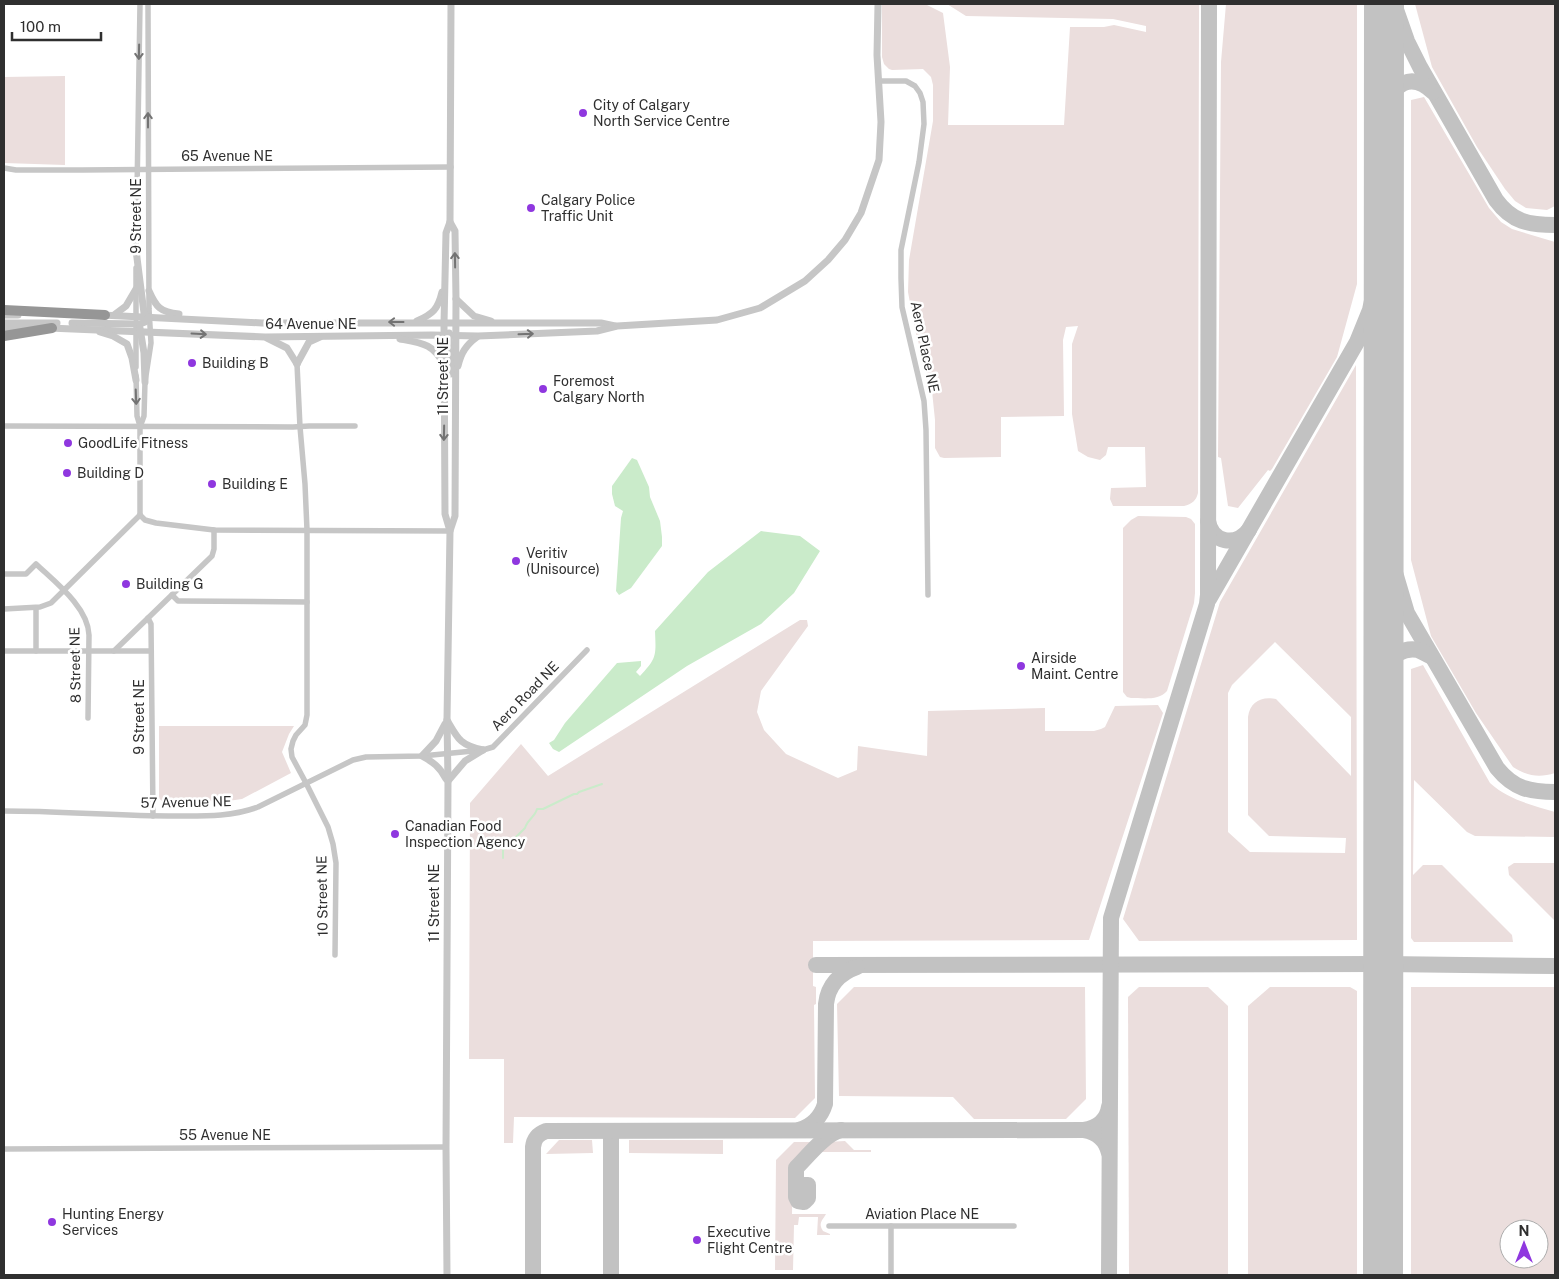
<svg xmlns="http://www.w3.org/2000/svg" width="1559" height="1279" font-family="'Public Sans',sans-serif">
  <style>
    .green { fill: #ebdedd; fill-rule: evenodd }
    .water { fill: #caebca }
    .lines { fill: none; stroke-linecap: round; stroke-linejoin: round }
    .stream { stroke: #caebca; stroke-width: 2 }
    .taxiway { stroke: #c2c2c2; stroke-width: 16 }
    .runway { stroke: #c2c2c2; stroke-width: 40 }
    .minor { stroke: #c6c6c6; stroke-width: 5.5 }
    .tertiary { stroke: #c6c6c6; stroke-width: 7 }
    .motorway { stroke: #969696; stroke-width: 10 }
    .oneway { stroke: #737373 }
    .poi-dot { fill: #8f37df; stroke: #fff; stroke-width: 2 }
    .labels { text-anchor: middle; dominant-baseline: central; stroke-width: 5; stroke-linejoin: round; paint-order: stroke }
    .poi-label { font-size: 14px; fill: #2f2f2f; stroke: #fff; text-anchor: start }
    .street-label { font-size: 14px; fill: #2f2f2f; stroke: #fff }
  </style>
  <rect width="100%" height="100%" fill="#fff"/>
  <g class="green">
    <path d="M882 4H925L943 13 950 67 948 125H1064L1070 27H1104L1114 25 1146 32V26L1113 19 966 16 947 4H1199L1198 493C1196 501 1192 504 1184 506H1113L1110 499 1111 488 1146 487 1145 447H1108L1106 455 1100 460 1088 457 1078 451 1072 414V344L1078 326 1066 327 1063 340 1064 416 1001 417V457L944 458 940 457 935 448V420L932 391 915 330 908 292 909 260 933 121V85L931 77 923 69 892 70 889 69 884 64 882 57Z"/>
    <path d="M1226 4H1357V284L1337 357 1272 469 1270 471 1268 470 1238 508 1228 506 1221 458 1218 457 1221 62Z"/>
    <path d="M1415 4H1555V206L1547 210 1526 208 1515 201 1505 189 1477 147 1432 67Z"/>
    <path d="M65 76V165L4 163V77Z"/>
    <path d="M1424 97 1489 208 1501 222 1512 229 1555 242V773C1539 778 1527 776 1513 767L1476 713 1431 636 1411 560V100Z"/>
    <path d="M1356 365 1357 940 1139 941 1123 919 1220 602ZM1275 642 1351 717V776L1276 699C1261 696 1250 702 1248 717V815L1269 836 1346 838 1345 853 1250 852 1228 832V693L1232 685Z"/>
    <path d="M1138 516 1186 517 1191 519 1195 524V593L1194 603 1167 691C1159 701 1142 698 1131 698L1127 697 1123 692V528L1131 520Z"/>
    <path d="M800 620H807L808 626 761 691 757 712 764 730 786 754 838 778 857 770 858 746 927 756 928 711 1045 708V731H1094L1101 729 1105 727 1115 706 1158 705 1163 713 1089 940 813 941V986L816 987V1004L814 1005 815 1098 795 1118 514 1117 513 1143H504V1059H469L470 803 521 744 548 776Z"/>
    <path d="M1423 665 1490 783C1509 800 1532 805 1555 812V837L1475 836 1467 832 1414 780 1413 875 1423 865H1442L1512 935 1513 942H1414L1411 938V669Z"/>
    <path d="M159 726H294L289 734 282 752 291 773 242 799 228 801 172 802 170 805H165L159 798Z"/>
    <path d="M1514 863H1555V921L1509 875 1508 867Z"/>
    <path d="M854 987H1085L1086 1099 1066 1119H974L953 1097 839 1096 837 1004Z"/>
    <path d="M1139 987H1208L1228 1006V1275H1129L1128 997Z"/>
    <path d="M1270 987H1350L1357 991V1275H1248V1006Z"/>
    <path d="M1411 987H1555V1274L1554 1275H1411ZM1509 1229H1539V1259H1509Z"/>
    <path d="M559 1140H592L593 1153 546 1154Z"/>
    <path d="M629 1140H723V1154L629 1153Z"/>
    <path d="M845 1141 854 1150H871V1152H818L828 1142Z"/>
    <path d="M794 1142H815V1144L793 1166 792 1214H826C822 1221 818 1223 823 1231L830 1234V1235H817L818 1217H799L798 1225H794L793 1270H775L776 1160Z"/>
  </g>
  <g class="water">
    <path d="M632 458 637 460 649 487 650 497 660 521 662 537V546L631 588 619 595 616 591 621 518 623 511 615 506 612 494V486Z"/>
    <path d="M761 531 800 536 820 551 794 593 761 624 687 666 559 752 553 749 549 743 554 740 565 723 617 663 641 661V666L636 672 640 676C657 658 656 656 655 631L708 572Z"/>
  </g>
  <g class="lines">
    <path class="stream" d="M503 858V850L525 828C527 820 535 817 537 809H543L574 794H577L579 792 602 784"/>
    <g class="taxiway">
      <path d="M1394 4 1407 41 1420 67 1496 200C1512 222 1529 225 1555 225"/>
      <path d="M1384 109C1393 84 1411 71 1433 92"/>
      <path d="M1384 517 1391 559 1407 613 1497 768C1514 789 1530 792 1555 792"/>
      <path d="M1208 521C1212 543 1235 547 1249 530"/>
      <path d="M1209 599 1357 342 1370 310 1384 245"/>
      <path d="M1384 689C1385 682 1385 675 1386 669 1390 656 1404 647 1418 650 1423 652 1428 655 1432 657"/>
      <path d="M816 965 1384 964 1555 966"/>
      <path d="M1109 1107C1107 1121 1097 1128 1084 1130 1097 1132 1106 1140 1109 1153"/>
      <path d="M799 1130C812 1126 821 1117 825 1104L826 1004C828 985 840 973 857 967"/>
      <path d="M611 1131V1275"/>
      <path d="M796 1182 799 1185H808V1198L804 1202 798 1201 796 1197V1168C808 1156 825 1134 841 1130"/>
      <path d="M533 1275V1147C534 1138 538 1134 546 1131L1084 1130"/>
      <path d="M1109 1275 1111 918 1207 604 1208 595 1209 4"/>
    </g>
    <path class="runway" d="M1383 1275 1384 4"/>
    <g class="minor">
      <path d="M878 81H906L915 86 920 93 923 102 924 124 919 162 901 250V278L902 307 924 401 926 430 928 595"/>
      <path d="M4 168 16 170H82L451 167"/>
      <path d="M136 254 140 4"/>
      <path d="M136 268V319"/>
      <path d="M297 364 300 427 305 484 307 530V715L305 725 296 735 293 741 291 749 292 757 306 783 328 827 333 844 336 863 335 955"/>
      <path d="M136 367V328"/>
      <path d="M136 376 137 416 140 426"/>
      <path d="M4 426 293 427 309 426H355"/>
      <path d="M140 515V427L144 416 145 382 151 343 149 309 148 4"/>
      <path d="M140 515 145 520 156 523 214 530 450 531"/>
      <path d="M4 574H26L36 564C55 582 88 607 89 635L88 718"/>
      <path d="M172 595 178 601H181L307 602"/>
      <path d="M36 608V651"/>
      <path d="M4 609 40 607 51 603 140 515"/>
      <path d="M148 618 151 624 153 816"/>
      <path d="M4 651H114L212 556 214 549V530"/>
      <path d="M114 651H151"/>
      <path d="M4 811C61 811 118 816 176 816 204 816 231 817 258 807L353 760 366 757 422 756 483 750 493 747 587 650"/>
      <path d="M4 1149 446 1147"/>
      <path d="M829 1226H1014"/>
      <path d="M891 1226V1275"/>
    </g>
    <g class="tertiary">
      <path d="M450 222 455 231 456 299 455 516 450 531"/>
      <path d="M136 250 145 321"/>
      <path d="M149 291C156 307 160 312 179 314"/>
      <path d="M456 299 474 316 491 321"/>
      <path d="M4 315H18"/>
      <path d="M102 315 262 323H601L615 326"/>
      <path d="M114 315 126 306 136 289"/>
      <path d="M417 321C433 314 438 309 442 292"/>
      <path d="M4 323H57"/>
      <path d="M72 323 140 324 145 322 149 317"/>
      <path d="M4 328H31"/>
      <path d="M49 328 265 337 432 335 478 336 597 331 617 326 717 320 760 308 805 281 828 260 845 240 861 213 879 160 881 122 877 55 878 4"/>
      <path d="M140 328 144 353 145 382"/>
      <path d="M100 332 113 336 127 344 132 358 136 380"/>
      <path d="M449 333 451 374"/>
      <path d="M267 338 287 348 297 364"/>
      <path d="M400 339C422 343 434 344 444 365"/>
      <path d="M297 364 309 342 320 337"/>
      <path d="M458 366C461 353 466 345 477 337"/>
      <path d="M447 720C458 739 460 745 483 750"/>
      <path d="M445 724 436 741 422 756C433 762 440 767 446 779"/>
      <path d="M448 781 465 761 483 750"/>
      <path d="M447 1275 446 1147 448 781 447 719 450 531 445 514 444 324 446 233 450 222 451 4"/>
    </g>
    <g class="motorway">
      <path d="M4 310 105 315"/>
      <path d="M4 336 52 328"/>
    </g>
  </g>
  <defs><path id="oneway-shaft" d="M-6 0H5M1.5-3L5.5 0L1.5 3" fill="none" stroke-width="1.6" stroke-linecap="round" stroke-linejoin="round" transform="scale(1.25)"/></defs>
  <g class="oneway">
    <use href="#oneway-shaft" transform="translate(139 52) rotate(91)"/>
    <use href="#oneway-shaft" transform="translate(148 120) rotate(-90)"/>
    <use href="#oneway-shaft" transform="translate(455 260) rotate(-91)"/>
    <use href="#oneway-shaft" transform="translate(396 322) rotate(180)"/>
    <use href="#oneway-shaft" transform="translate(199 334) rotate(3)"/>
    <use href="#oneway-shaft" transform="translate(526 334) rotate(-2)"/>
    <use href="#oneway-shaft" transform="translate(136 397) rotate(88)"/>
    <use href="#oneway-shaft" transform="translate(444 433) rotate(91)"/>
  </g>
  <g class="poi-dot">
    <circle cx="583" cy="113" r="5"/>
    <circle cx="531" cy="208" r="5"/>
    <circle cx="192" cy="363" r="5"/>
    <circle cx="543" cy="389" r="5"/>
    <circle cx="68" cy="443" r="5"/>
    <circle cx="67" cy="473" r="5"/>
    <circle cx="212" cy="484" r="5"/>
    <circle cx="516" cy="561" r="5"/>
    <circle cx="126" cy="584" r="5"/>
    <circle cx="1021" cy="666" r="5"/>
    <circle cx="395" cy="834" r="5"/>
    <circle cx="52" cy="1222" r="5"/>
    <circle cx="697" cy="1240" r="5"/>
  </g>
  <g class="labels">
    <g class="poi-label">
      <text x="593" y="105">City of Calgary<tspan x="593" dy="16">North Service Centre</tspan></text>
      <text x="541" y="200">Calgary Police<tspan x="541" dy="16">Traffic Unit</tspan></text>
      <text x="202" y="363">Building B</text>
      <text x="553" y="381">Foremost<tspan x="553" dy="16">Calgary North</tspan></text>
      <text x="78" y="443">GoodLife Fitness</text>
      <text x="77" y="473">Building D</text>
      <text x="222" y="484">Building E</text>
      <text x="526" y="553">Veritiv<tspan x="526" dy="16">(Unisource)</tspan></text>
      <text x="136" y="584">Building G</text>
      <text x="1031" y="658">Airside<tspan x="1031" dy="16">Maint. Centre</tspan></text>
      <text x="405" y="826">Canadian Food<tspan x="405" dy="16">Inspection Agency</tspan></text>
      <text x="62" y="1214">Hunting Energy<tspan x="62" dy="16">Services</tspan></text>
      <text x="707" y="1232">Executive<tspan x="707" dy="16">Flight Centre</tspan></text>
    </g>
    <g class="street-label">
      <text x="227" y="156">65 Avenue NE</text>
      <text transform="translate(136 216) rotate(-90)">9 Street NE</text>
      <text x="311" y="324">64 Avenue NE</text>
      <text transform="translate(925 347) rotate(78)">Aero Place NE</text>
      <text transform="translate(443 376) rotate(-90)">11 Street NE</text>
      <text transform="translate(75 665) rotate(-91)">8 Street NE</text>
      <text transform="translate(525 696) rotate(-46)">Aero Road NE</text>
      <text transform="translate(139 717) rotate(-90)">9 Street NE</text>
      <text transform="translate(186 802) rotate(-1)">57 Avenue NE</text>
      <text transform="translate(322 896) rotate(-91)">10 Street NE</text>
      <text transform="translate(434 903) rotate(-90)">11 Street NE</text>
      <text x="225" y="1135">55 Avenue NE</text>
      <text x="922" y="1214">Aviation Place NE</text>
    </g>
  </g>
  <rect width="1559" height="1279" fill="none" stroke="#2f2f2f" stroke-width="10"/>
  <g transform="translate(1524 1244)"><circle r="24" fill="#ffffff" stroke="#acacac"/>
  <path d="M0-4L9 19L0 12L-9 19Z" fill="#8f37df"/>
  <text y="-8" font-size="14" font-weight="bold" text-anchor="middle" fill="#2f2f2f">N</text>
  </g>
  <path d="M12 32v8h89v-8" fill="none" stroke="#2f2f2f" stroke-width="2.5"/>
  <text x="20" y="32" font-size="15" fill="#2f2f2f" stroke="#ffffff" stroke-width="4" paint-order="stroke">100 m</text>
</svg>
